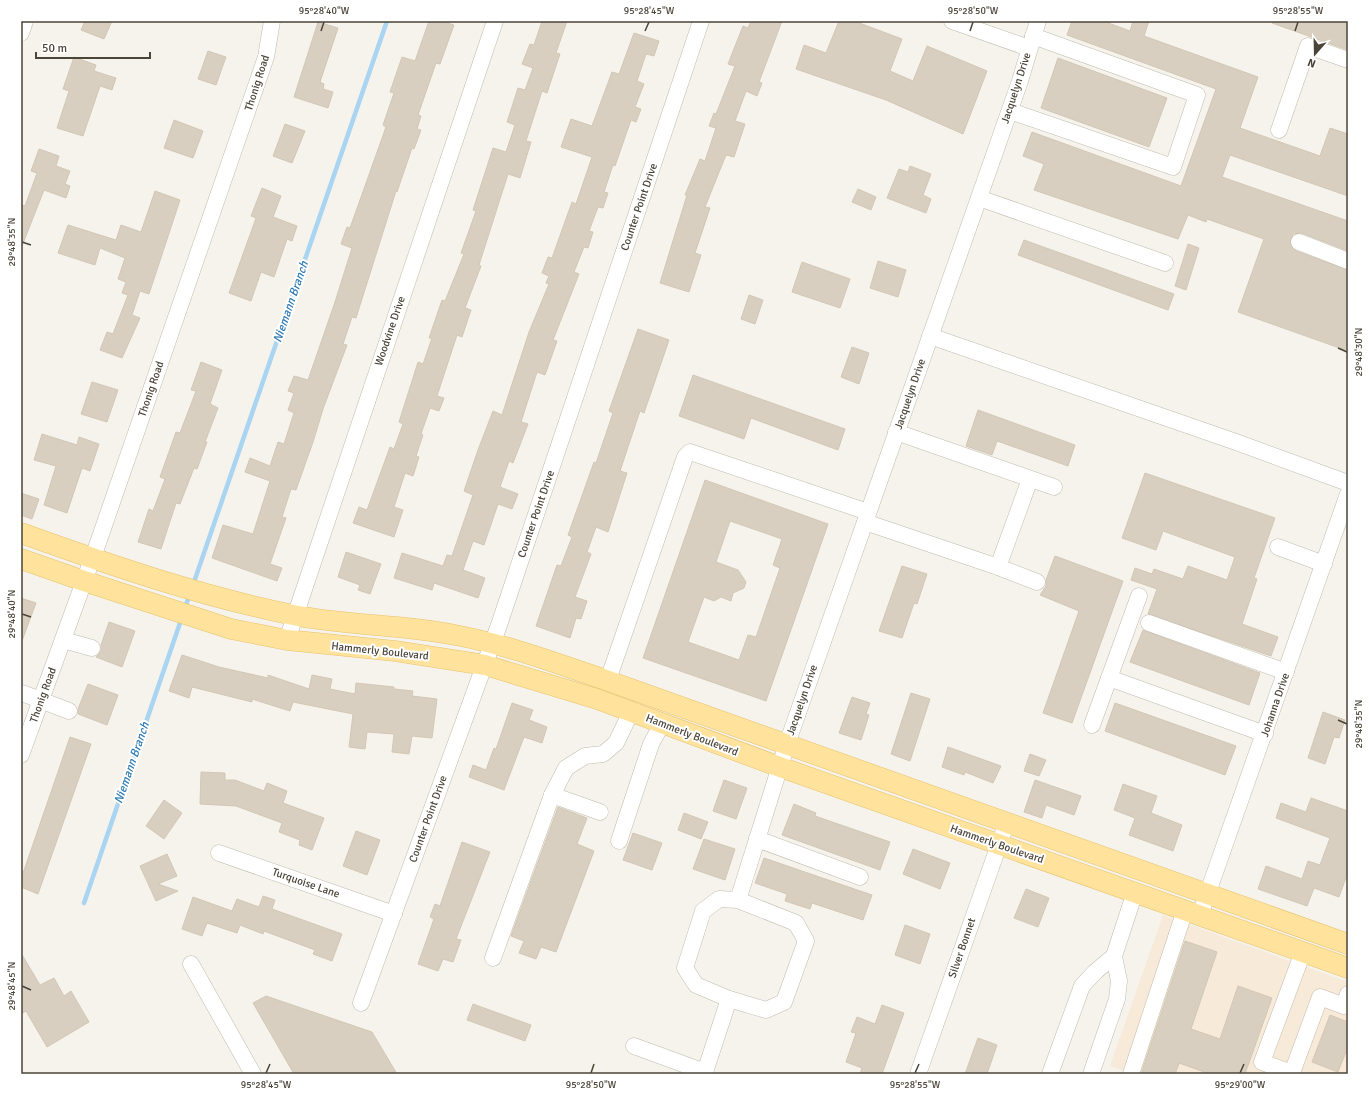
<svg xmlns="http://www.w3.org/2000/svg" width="1369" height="1095" font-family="Signika,sans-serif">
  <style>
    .commercial { fill: #f7ead8 }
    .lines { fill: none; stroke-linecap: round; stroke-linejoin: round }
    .stream { stroke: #a9d4f2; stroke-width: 4.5 }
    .building { fill: #d8cfc1; stroke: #d3c7b4; fill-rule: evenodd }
    .minor-casing { stroke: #c2bbae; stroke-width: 17 }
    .major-casing { stroke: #e6c16a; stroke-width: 21 }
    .minor { stroke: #fff; stroke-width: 16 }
    .major { stroke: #ffe39c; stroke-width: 20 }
    .ticks { fill: none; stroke: #4b4439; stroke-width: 1.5 }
    .labels { text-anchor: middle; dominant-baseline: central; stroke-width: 4; stroke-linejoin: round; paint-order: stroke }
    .street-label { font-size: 11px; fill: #4b4439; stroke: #fff }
    .water-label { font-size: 12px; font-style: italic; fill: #2e7ab2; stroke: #fff }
    .neatline { fill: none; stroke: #4b4439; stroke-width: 1.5 }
    .ticks-label { font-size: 10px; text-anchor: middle; fill: #4b4439 }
  </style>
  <rect width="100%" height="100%" fill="#f6f3ec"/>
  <path class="commercial" d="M1163 915 1348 982V1074H1131L1110 1066Z"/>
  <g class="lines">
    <g class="stream">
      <path d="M194 582 387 21"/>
      <path d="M186 605 188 599"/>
      <path d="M84 903 180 623"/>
    </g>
  </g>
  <g class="building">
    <path d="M85 21H112L104 39 81 30Z"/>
    <path d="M429 21H441L454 25 440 64 436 63 418 115 421 116 417 129 421 130 414 149 412 148 397 192 396 191 356 318 352 317 343 344 347 345 323 409 313 442 296 490 291 489 282 517 286 518 270 564 282 568 277 581 212 558 223 525 253 534 270 481 245 472 250 458 270 466 278 442 284 444 294 413 288 410 294 393 288 391 294 376 308 380 334 305 352 248 341 244 347 227 350 228 386 127 383 125 394 93 390 92 402 57 415 61Z"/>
    <path d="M542 21H567L556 53 560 54 547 93 542 91 526 141 531 142 520 178 508 174 479 265 481 266 465 308 471 310 462 337 457 335 437 396 444 398 439 411 430 408 421 434 423 435 416 456 419 457 413 476 405 473 394 507 403 510 394 537 353 523 359 507 367 510 390 447 394 449 403 424 399 422 418 362 423 364 432 338H429L442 300 445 301 464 254 461 253 476 211 473 210 493 148 506 152 515 125 507 122 518 88 525 90 533 68 522 64 530 44 534 45Z"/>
    <path d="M751 21H782L759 82 762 83 757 96 746 91 735 121 745 124 734 157 726 155 705 207 710 208 695 253 701 255 689 292 660 283 687 195H685L700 159 705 161 716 128 709 126 714 113 716 114 735 66 728 64 743 26 748 28Z"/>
    <path d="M839 21H854L902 39 890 71 913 81 927 46 987 71 963 134 886 100 796 69 804 45 826 53Z"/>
    <path d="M1072 21H1103L1130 31 1133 21H1149L1144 36 1258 77 1240 128 1320 156 1330 128 1348 134V196L1230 155 1222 177 1348 221V251L1302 233 1293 234 1290 243 1296 251 1348 270V351L1238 312 1264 239 1207 219 1206 222 1188 215 1178 239 1034 190 1044 164 1023 156 1032 132 1181 186 1216 89 1067 35Z"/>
    <path d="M1272 21H1348V50L1272 23Z"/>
    <path d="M318 22 338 28 320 82 324 84 323 89 333 92 328 108 294 97Z"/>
    <path d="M634 33 659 41 654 56 646 54 637 81 644 84 635 107 641 109 636 122 631 120 615 166 613 165 604 192 608 193 603 208 598 207 589 231 593 232 588 248 584 247 574 272 579 274 553 340 557 341 545 375 537 372 521 422 528 424 513 463 509 461 500 487 518 494 512 509 498 504 484 545 473 541 463 570 485 578 478 598 434 583 432 590 394 578 402 553 443 566 447 555 452 556 473 495 464 491 478 450 493 411 502 415 529 332 549 284 546 283 549 276 542 273 548 257 552 258 572 202 576 204 592 157 561 147 571 119 592 126 612 72 619 74Z"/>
    <path d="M208 51 226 57 216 85 198 79Z"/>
    <path d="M74 57 96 65 94 71 116 78 112 90 100 86 83 136 57 128 69 91 63 89Z"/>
    <path d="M1058 58 1167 98 1149 147 1041 108Z"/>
    <path d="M174 120 203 131 193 158 164 148Z"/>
    <path d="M285 124 305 131 292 163 273 156Z"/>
    <path d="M39 149 59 156 56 166 70 171 65 184 70 186 66 198 44 190 22 246 21 205 25 206 37 173 31 171Z"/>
    <path d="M910 166 931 174 923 195 931 199 926 213 887 198 899 169 908 172Z"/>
    <path d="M262 188 281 196 273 217 297 226 292 241 287 239 274 277 261 272 251 301 229 293 256 218 251 216Z"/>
    <path d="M858 189 876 197 871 210 852 202Z"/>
    <path d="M155 191 180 200 149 294 140 291 132 315 140 318 122 358 100 350 107 332 113 334 128 295 122 293 126 282 118 279 125 258 100 248 95 265 58 253 68 225 116 240 121 225 141 232Z"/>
    <path d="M1024 240 1174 294 1168 310 1018 255Z"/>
    <path d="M1188 244 1199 248 1186 290 1175 286Z"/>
    <path d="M878 261 906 270 898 297 870 288Z"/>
    <path d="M802 262 850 279 840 308 792 292Z"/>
    <path d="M749 295 763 300 755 324 741 319Z"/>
    <path d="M638 329 669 340 644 413 640 411 620 471 627 473 608 532 596 527 587 552 591 554 575 597 587 601 581 619 576 618 570 638 536 626 557 565 561 566 572 537 568 535 594 462 596 463 613 413 609 411Z"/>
    <path d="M852 347 869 353 859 384 841 377Z"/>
    <path d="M201 362 222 370 210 404 218 408 205 442H207L197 469 194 468 180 504 176 503 161 549 138 542 149 509 153 511 165 479 160 477 176 432 180 433 196 391 191 390Z"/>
    <path d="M693 375 845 429 838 450 751 418 744 439 679 416Z"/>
    <path d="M92 382 118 390 107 422 81 414Z"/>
    <path d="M978 410 1075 445 1068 466 997 441 992 455 966 446Z"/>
    <path d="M42 434 77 445 79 437 99 444 90 471 82 468 67 513 44 505 56 466 34 460Z"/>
    <path d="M1145 473 1275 518 1254 578 1257 579 1242 624 1278 637 1271 656 1148 614 1157 589 1131 580 1135 568 1152 574 1154 569 1183 579 1188 566 1227 580 1235 557 1163 531 1156 550 1122 538Z"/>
    <path d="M705 480 828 524 766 701 643 658ZM730 521 782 539 773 565 780 568 756 637 748 635 739 660 688 642 704 597 714 601 721 597 731 601 733 593 744 588 746 582 738 570 716 562Z"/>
    <path d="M21 493 39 499 32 519 21 515Z"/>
    <path d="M346 552 381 564 370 594 358 590 360 585 338 577Z"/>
    <path d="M1055 556 1123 581 1072 723 1043 713 1079 611 1040 595 1046 586V580Z"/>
    <path d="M902 566 927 574 917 604 914 603 902 638 879 631Z"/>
    <path d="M21 598 36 603 22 641H21Z"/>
    <path d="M109 622 135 631 122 667 96 657 101 651V645Z"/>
    <path d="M1143 630 1260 673 1249 705 1130 662Z"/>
    <path d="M182 655 219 667 268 678V675L309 689 312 675 332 679 330 689 355 694 356 683 394 687V689L413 691 412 696 437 699 432 738 412 736 409 754 392 752 394 734 367 732 365 749 349 747 353 714 293 702 290 711 252 699V702L192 687 189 698 169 691Z"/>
    <path d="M88 684 118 695 107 725 78 714V709Z"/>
    <path d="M911 693 930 699 910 761 891 754Z"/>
    <path d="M852 697 870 703 866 714 869 715 861 740 839 733Z"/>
    <path d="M512 703 533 710 529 720 547 727 542 743 524 737 504 790 469 777 473 765 486 770 494 748 496 749Z"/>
    <path d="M1115 703 1236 746 1225 775 1105 731Z"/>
    <path d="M1323 712 1345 720 1339 738 1334 737 1325 764 1308 758Z"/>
    <path d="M70 737 91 744 38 894 21 887V879Z"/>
    <path d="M948 747 1001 766 993 783 965 772 964 775 942 767Z"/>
    <path d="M1030 754 1046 760 1039 776 1024 771Z"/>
    <path d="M201 772 225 773V780H235L264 791 267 783 287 791 283 803 324 818 312 850 299 845 300 840 279 832 282 823 236 806 200 804Z"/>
    <path d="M724 780 747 788 736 819 713 811Z"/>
    <path d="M1035 780 1081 796 1074 815 1046 805 1042 818 1024 812Z"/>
    <path d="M1123 784 1157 796 1151 813 1182 825 1173 851 1129 835 1135 818 1114 810Z"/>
    <path d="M1311 798 1348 811V872L1339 897 1314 888 1307 906 1258 889 1266 866 1302 879 1308 861 1320 865 1330 838 1276 818 1281 803 1306 812Z"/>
    <path d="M164 800 182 813 164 839 146 826Z"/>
    <path d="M794 804 816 813 815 816 890 842 880 870 782 835Z"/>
    <path d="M558 807 587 818 577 844 594 851 556 952 541 947 536 959 519 953 524 941 511 936Z"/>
    <path d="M684 813 708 822 701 839 678 830Z"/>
    <path d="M356 831 380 840 367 875 343 866Z"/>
    <path d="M633 833 662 843 652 870 623 860Z"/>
    <path d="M704 839 735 849 725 880 693 869Z"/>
    <path d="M462 842 490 852 456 939 461 940 453 962 443 959 438 971 418 964 434 919 430 917 435 904 440 906Z"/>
    <path d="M913 849 950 863 940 889 903 874Z"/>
    <path d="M167 854 177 876 158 884 178 891 156 901 140 866Z"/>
    <path d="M764 858 872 895 863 920 812 903 810 909 785 901 787 894 755 883Z"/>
    <path d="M1026 889 1049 898 1038 927 1014 918Z"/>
    <path d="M263 896 275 900 272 909 342 934 332 961 313 954 315 950 264 931 263 934 240 925 237 933 207 923 202 936 182 929 193 897 232 911 237 899 259 907Z"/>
    <path d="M905 925 930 934 920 964 895 955Z"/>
    <path d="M1185 941 1217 952 1191 1029 1220 1039 1238 986 1272 998 1245 1074H1210L1179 1063 1175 1074H1141Z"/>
    <path d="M21 953 40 985 54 978 64 996 71 991 89 1022 47 1047 26 1011 21 1014Z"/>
    <path d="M266 996 372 1032 397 1074H294L253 1003Z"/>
    <path d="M473 1004 531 1025 525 1041 467 1020Z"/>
    <path d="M882 1005 904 1013 882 1074H860L862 1068 846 1062 856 1033 851 1032 857 1017 875 1024Z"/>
    <path d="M1330 1015 1348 1022V1047L1338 1072 1312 1062Z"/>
    <path d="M978 1038 997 1045 987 1074H965Z"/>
  </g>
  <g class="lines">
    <g class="minor-casing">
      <g id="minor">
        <path d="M952 21 1029 48"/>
        <path d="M21 33 25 21"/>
        <path d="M1010 111 1173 167 1197 95 1033 36"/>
        <path d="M1279 130 1308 46 1348 60"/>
        <path d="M979 198 1165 263"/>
        <path d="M1299 242 1348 261"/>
        <path d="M930 336 1236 442 1348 483"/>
        <path d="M896 432 1054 487"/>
        <path d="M865 522 998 567 1030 479"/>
        <path d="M1278 547 1324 564"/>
        <path d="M998 567 1037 582"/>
        <path d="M1149 623 1286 672"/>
        <path d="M63 640 92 648"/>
        <path d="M287 640 495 21"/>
        <path d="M1109 678 1265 734"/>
        <path d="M608 680 685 457 690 452 868 512"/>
        <path d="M22 693 69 711"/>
        <path d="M1092 725 1139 596"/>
        <path d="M21 755 99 540 266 57 272 21"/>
        <path d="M552 795 600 812"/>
        <path d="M757 839 860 877"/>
        <path d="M619 841 651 744 662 724"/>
        <path d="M219 853 394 914"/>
        <path d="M738 900 796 923 806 941 784 1002 766 1010 729 999 696 985 685 968 703 911 719 899 738 900 787 744 1020 81 1038 21"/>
        <path d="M1200 915 1348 494"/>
        <path d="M1303 952 1262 1062 1292 1073 1320 997 1344 1006 1348 994"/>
        <path d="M493 958 552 795 566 768 585 756 603 754 616 743 631 712"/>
        <path d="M191 964 253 1074"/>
        <path d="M361 1003 499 625 701 21"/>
        <path d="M634 1046 705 1072 729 999"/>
        <path d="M918 1074 1007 822"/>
        <path d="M1050 1074 1082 986 1095 972 1114 956"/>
        <path d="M1091 1074 1117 999 1119 981 1114 956 1135 892"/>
        <path d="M1131 1074 1185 910"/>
      </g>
    </g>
    <g class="major-casing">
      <g id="major">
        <path d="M21 533C110 565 200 596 293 615 347 626 402 624 455 635 505 644 555 663 603 679L1348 944"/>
        <path d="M21 559 84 581 231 629 287 640 395 651 485 665 597 699 780 767 1348 968"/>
      </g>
    </g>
    <use href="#minor" class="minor"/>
    <use href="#major" class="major"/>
  </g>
  <path class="ticks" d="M321 31 324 22M645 31 649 22M970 31 973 22M1295 31 1298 22M22 242 31 245M1338 348 1347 352M22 614 31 617M1338 720 1347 724M22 986 31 990M266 1073 270 1064M591 1073 594 1064M915 1073 919 1064M1240 1073 1244 1064"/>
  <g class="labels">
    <g class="street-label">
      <text transform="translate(257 83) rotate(-72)">Thonig Road</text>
      <text transform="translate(1016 88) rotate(-72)">Jacquelyn Drive</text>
      <text transform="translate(639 207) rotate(-71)">Counter Point Drive</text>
      <text transform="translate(390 331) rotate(-71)">Woodvine Drive</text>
      <text transform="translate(151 389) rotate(-71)">Thonig Road</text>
      <text transform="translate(910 394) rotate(-71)">Jacquelyn Drive</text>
      <text transform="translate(536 514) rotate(-71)">Counter Point Drive</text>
      <text transform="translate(380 651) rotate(6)">Hammerly Boulevard</text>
      <text transform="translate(43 695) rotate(-70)">Thonig Road</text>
      <text transform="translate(802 700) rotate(-71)">Jacquelyn Drive</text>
      <text transform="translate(1275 705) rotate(-71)">Johanna Drive</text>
      <text transform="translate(692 735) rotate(21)">Hammerly Boulevard</text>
      <text transform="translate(428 819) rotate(-70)">Counter Point Drive</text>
      <text transform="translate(997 844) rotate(19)">Hammerly Boulevard</text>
      <text transform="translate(306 883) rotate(19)">Turquoise Lane</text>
      <text transform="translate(962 948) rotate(-71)">Silver Bonnet</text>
    </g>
    <g class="water-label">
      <text transform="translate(291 302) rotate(-71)">Niemann Branch</text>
      <text transform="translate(132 763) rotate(-71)">Niemann Branch</text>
    </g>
  </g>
  <rect width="1369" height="1095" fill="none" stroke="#ffffff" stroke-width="44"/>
  <g transform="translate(1315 54) rotate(200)" stroke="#ffffff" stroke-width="3" paint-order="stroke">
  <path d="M0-3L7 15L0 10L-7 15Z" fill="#4b4439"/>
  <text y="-6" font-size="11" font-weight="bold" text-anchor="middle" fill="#4b4439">N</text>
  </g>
  <path d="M36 52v6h114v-6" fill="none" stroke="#4b4439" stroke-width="2"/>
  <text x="42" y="52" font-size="12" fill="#4b4439" stroke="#ffffff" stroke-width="3" paint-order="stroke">50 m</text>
  <rect x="22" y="22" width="1325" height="1051" class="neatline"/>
  <g class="ticks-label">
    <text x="324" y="14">95°28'40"W</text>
    <text x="649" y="14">95°28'45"W</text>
    <text x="973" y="14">95°28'50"W</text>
    <text x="1298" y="14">95°28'55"W</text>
    <text transform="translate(11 242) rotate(-90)" y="4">29°48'35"N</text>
    <text transform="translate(1358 352) rotate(-90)" y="4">29°48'30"N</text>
    <text transform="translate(11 614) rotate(-90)" y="4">29°48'40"N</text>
    <text transform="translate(1358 724) rotate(-90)" y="4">29°48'35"N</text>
    <text transform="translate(11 986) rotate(-90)" y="4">29°48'45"N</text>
    <text x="266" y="1088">95°28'45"W</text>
    <text x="591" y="1088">95°28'50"W</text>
    <text x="915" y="1088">95°28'55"W</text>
    <text x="1240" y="1088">95°29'00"W</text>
  </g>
</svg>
